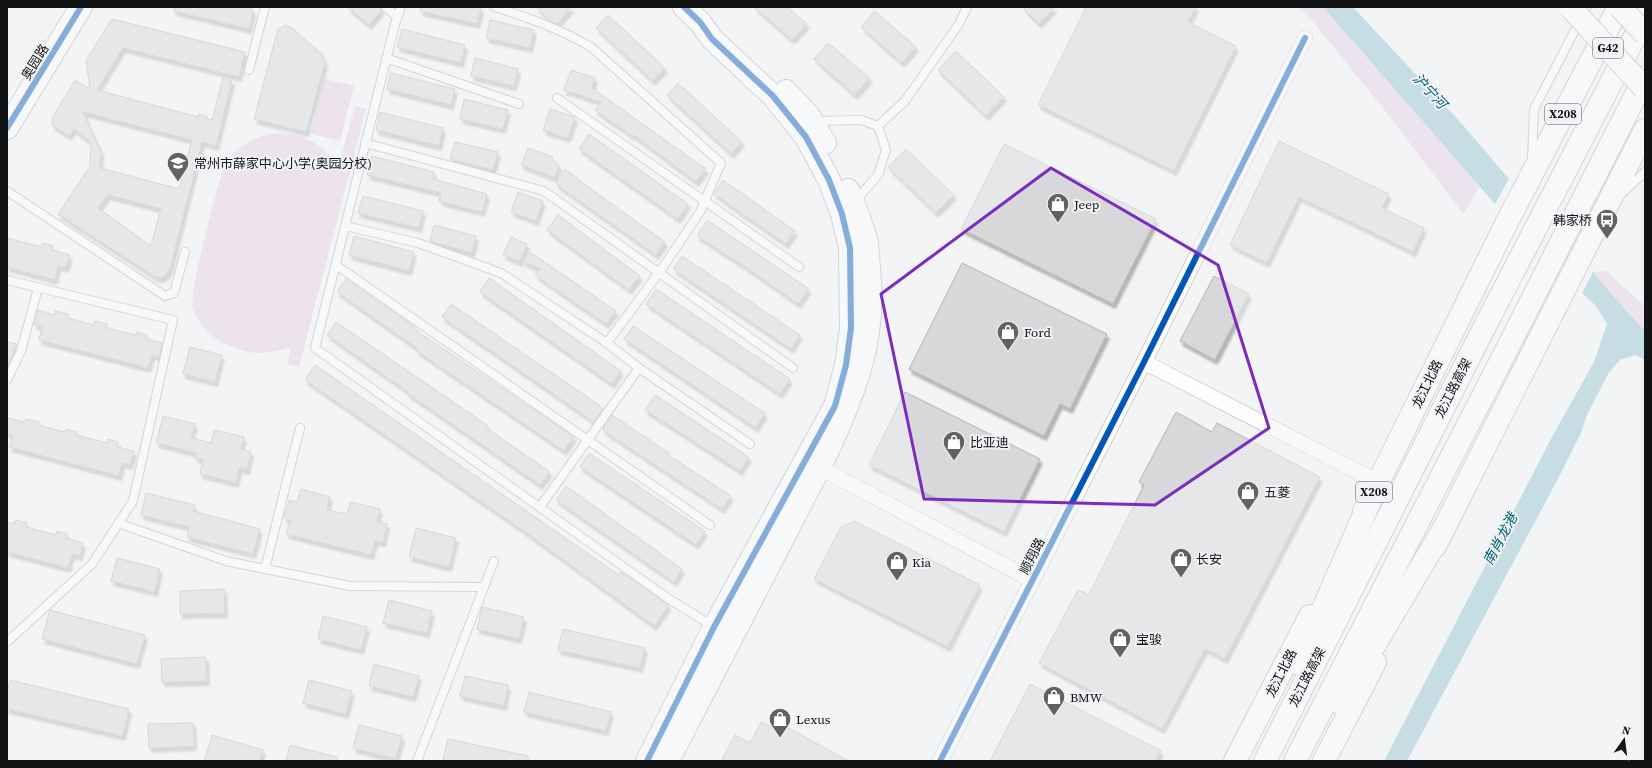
<svg xmlns="http://www.w3.org/2000/svg" width="1652" height="768" font-family="'Source Serif 4','Noto Sans SC',serif">
  <style>
    .green { fill: #e7cee3 }
    .water { fill: #91c1ce }
    .building { fill: #d8d7d9; stroke: #b3b4b5; fill-rule: evenodd; filter: url(#shadow) }
    .lines { fill: none; stroke-linecap: round; stroke-linejoin: round }
    .lane-casing { stroke: #adaeaf; stroke-width: 10 }
    .street-casing { stroke: #adaeaf; stroke-width: 16 }
    .secondary-casing { stroke: #adaeaf; stroke-width: 24 }
    .primary-casing { stroke: #adaeaf; stroke-width: 24 }
    .highway-casing { stroke: #adaeaf; stroke-width: 24 }
    .lane { stroke: #fdfdfe; stroke-width: 8 }
    .street { stroke: #fdfdfe; stroke-width: 15 }
    .secondary { stroke: #fdfdfe; stroke-width: 22 }
    .primary { stroke: #fdfdfe; stroke-width: 22 }
    .highway { stroke: #fdfdfe; stroke-width: 22 }
    .highway-bridge-casing { stroke: #adaeaf; stroke-width: 24; stroke-linecap: butt }
    .highway-bridge { stroke: #fdfdfe; stroke-width: 22 }
    .cycleway-casing { stroke: #f2f3f6; stroke-width: 8 }
    .cycleway { stroke: #0057b8; stroke-width: 6 }
    .marked { fill: none; stroke: #7b2cbf; stroke-width: 3; stroke-linejoin: round }
    .labels { text-anchor: middle; dominant-baseline: central; stroke-width: 4; stroke-linejoin: round; paint-order: stroke }
    .shield { fill: #f2f3f6; stroke: #555658; stroke-width: 1 }
    .shield-label { font-size: 12px; font-weight: bold; fill: #121314 }
    .street-label { font-size: 13px; fill: #121314; stroke: #f2f3f6 }
    .poi-label { font-size: 13px; fill: #121314; stroke: #f2f3f6; text-anchor: start }
    .water-label { font-size: 14px; font-style: italic; fill: #006277; stroke: #f2f3f6 }
  </style>
  <defs>
    <filter id="shadow"><feDropShadow dx="2.5" dy="4.5" stdDeviation="1" flood-color="#0004"/></filter>
  </defs>
  <rect width="100%" height="100%" fill="#f3f4f5"/>
  <g class="green">
    <path d="M1298 7H1323L1480 187 1463 214 1387 113 1314 23Z"/>
    <path d="M325 79 354 86 340 141 311 134Z"/>
    <path d="M355 106 366 109 299 367 287 364 291 347C265 355 252 356 226 344 212 338 199 325 193 310 187 297 217 192 222 171 225 166 228 160 232 155 255 130 293 126 320 147 327 152 333 161 338 168Z"/>
    <path d="M1606 271 1645 306V331L1614 297 1593 272Z"/>
  </g>
  <g class="water">
    <path d="M1323 7H1353L1462 124 1509 179 1495 204Z"/>
    <path d="M1593 272 1614 297 1645 331V360L1636 355 1620 360 1608 374 1587 415 1581 433 1560 475 1407 761H1384L1552 437 1594 362 1607 324 1596 306 1582 293Z"/>
  </g>
  <g class="building">
    <path d="M174 7H251L253 12 249 29 174 11Z"/>
    <path d="M347 7H381L382 10 369 25Z"/>
    <path d="M421 7H481L477 24 420 11Z"/>
    <path d="M536 7H572L557 24 552 22Z"/>
    <path d="M754 7H787L807 24 792 40Z"/>
    <path d="M1022 7H1055L1039 24Z"/>
    <path d="M1086 7H1196L1188 22 1236 46 1174 171 1038 105Z"/>
    <path d="M875 11 916 47 902 63 861 27Z"/>
    <path d="M608 15 665 68 653 81 596 28Z"/>
    <path d="M112 19 245 52 239 77 123 48 97 90 198 117 199 114 208 117 207 119 212 120 223 78 232 81 216 146 202 142 170 269 166 275 161 278 155 277 58 214 90 166 91 143 74 129 69 136 52 125V118L75 80 90 89 86 60ZM83 112 192 140 179 189 100 168 101 149 100 150ZM108 195 161 209 151 246 98 208Z"/>
    <path d="M490 20 534 30 530 48 486 38Z"/>
    <path d="M285 25 292 28 322 54 325 63 306 132 254 119 278 29Z"/>
    <path d="M402 29 465 45 461 63 397 47Z"/>
    <path d="M828 43 870 78 855 95 814 59Z"/>
    <path d="M956 51 1004 97 986 116 938 70Z"/>
    <path d="M475 58 518 69 514 86 471 76Z"/>
    <path d="M571 70 595 78 592 88 706 169 696 182 633 135 632 136 595 110 601 102 564 90Z"/>
    <path d="M391 73 455 89 451 105 387 89Z"/>
    <path d="M678 83 742 142 731 154 667 95Z"/>
    <path d="M464 99 508 110 503 129 460 119Z"/>
    <path d="M550 109 575 117 568 138 543 130Z"/>
    <path d="M380 112 443 128 439 146 376 130Z"/>
    <path d="M589 134 688 204 678 219 579 149Z"/>
    <path d="M1279 141 1389 194 1382 208 1424 228 1413 252 1299 197 1267 263 1230 245Z"/>
    <path d="M455 142 498 152 493 170 450 159Z"/>
    <path d="M1004 144 1156 219 1113 304 961 229Z"/>
    <path d="M528 148 553 157 552 159 559 165 555 178 521 165Z"/>
    <path d="M906 149 954 195 936 213 888 167Z"/>
    <path d="M372 156 434 172 433 179 487 194 482 212 439 201 441 193 367 175Z"/>
    <path d="M565 169 602 197 665 242 656 255 557 185V181Z"/>
    <path d="M723 180 795 231 786 244 714 194Z"/>
    <path d="M518 192 543 201 536 221 511 212Z"/>
    <path d="M363 196 423 211 419 228 358 213Z"/>
    <path d="M558 215 640 276 629 290 547 230Z"/>
    <path d="M707 220 809 289 798 304 750 270 697 236Z"/>
    <path d="M434 225 476 236 472 253 430 241Z"/>
    <path d="M354 236 414 252 409 271 349 255Z"/>
    <path d="M511 237 527 244 520 262 503 255Z"/>
    <path d="M7 238 42 247 43 243 53 246 52 250 70 255 66 268 58 266 55 280 7 267Z"/>
    <path d="M530 252 616 311 606 324 535 275 540 269 523 262Z"/>
    <path d="M682 256 800 335 791 349 673 269Z"/>
    <path d="M962 263 1107 334 1070 409 1060 404 1044 436 909 369Z"/>
    <path d="M1214 276 1249 294 1215 360 1180 341Z"/>
    <path d="M489 278 621 371 612 384 480 292Z"/>
    <path d="M346 279 415 327 414 329 574 437 564 451 417 351 418 349 337 292Z"/>
    <path d="M656 289 790 379 780 394 646 304Z"/>
    <path d="M451 304 599 405 603 409 594 422 442 317Z"/>
    <path d="M38 310 54 315 55 311 68 314 67 318 94 325 95 321 107 324 106 328 136 335 137 332 147 335 146 339 162 343 159 357 152 355 148 368 39 340 42 327 34 325Z"/>
    <path d="M336 322 487 425 485 427 550 472 540 485 407 393 408 392 327 335Z"/>
    <path d="M633 326 765 413 756 428 624 339Z"/>
    <path d="M7 342 17 344 7 367Z"/>
    <path d="M190 347 222 355 215 382 183 374Z"/>
    <path d="M315 365 619 575 621 572 669 605 654 626 528 534 305 380Z"/>
    <path d="M905 392 1040 459 1004 532 869 465Z"/>
    <path d="M655 395 749 457 740 471 645 410Z"/>
    <path d="M1176 412 1212 432 1217 423 1320 477 1225 659 1205 649 1162 729 1039 663 1078 590 1089 595 1144 485 1139 482Z"/>
    <path d="M612 415 669 453 668 455 731 496 722 509 604 431 603 428Z"/>
    <path d="M163 416 195 424 191 438 211 443 214 430 244 437 241 449 251 452 247 470 239 468 236 483 200 474 203 460 195 458 196 453 156 443Z"/>
    <path d="M7 418 25 422 26 419 39 422 38 425 65 432 66 429 77 432 76 435 107 443 108 439 118 442 117 447 134 451 130 465 122 463 119 476 9 447 13 435 7 434Z"/>
    <path d="M589 453 705 531 696 545 580 467Z"/>
    <path d="M566 486 682 569 674 582 556 500Z"/>
    <path d="M301 489 330 497 327 510 347 514 350 502 380 509 377 522 387 524 383 542 375 541 371 555 286 534 290 520 284 518 289 500 297 502Z"/>
    <path d="M146 493 195 505 193 511 260 529 253 554 187 537 189 527 141 515Z"/>
    <path d="M16 520 27 523 26 527 56 535 57 531 67 534 66 538 83 543 80 556 72 554 68 568 7 552V522L14 524Z"/>
    <path d="M854 521 980 585 948 647 814 579 841 527Z"/>
    <path d="M416 528 456 538 449 567 409 557Z"/>
    <path d="M117 558 160 569 155 592 111 581Z"/>
    <path d="M224 589 225 613 180 614V591Z"/>
    <path d="M389 600 432 611 427 633 383 623Z"/>
    <path d="M482 607 524 617 519 639 477 629Z"/>
    <path d="M50 610 145 635 137 664 42 639Z"/>
    <path d="M323 616 367 627 361 650 318 639Z"/>
    <path d="M563 629 645 648 640 668 558 650Z"/>
    <path d="M206 657 207 681 162 682 161 659Z"/>
    <path d="M374 664 419 676 413 697 369 686Z"/>
    <path d="M465 676 508 685 504 706 460 696Z"/>
    <path d="M10 680 129 709 123 736 7 709V693Z"/>
    <path d="M309 680 352 691 346 714 303 703Z"/>
    <path d="M1030 684 1161 751 1155 761H990Z"/>
    <path d="M529 692 611 712 606 731 524 712Z"/>
    <path d="M761 722 773 728 777 722 849 761H721L735 735 750 743Z"/>
    <path d="M193 723 194 746 149 748 148 724Z"/>
    <path d="M359 725 402 736 396 759 353 748Z"/>
    <path d="M212 735 263 750 260 761H204Z"/>
    <path d="M448 739 528 756V761H449L443 760Z"/>
    <path d="M290 745 337 757V761H286Z"/>
  </g>
  <g class="lines">
    <g class="lane-casing">
      <g id="lane">
        <path d="M386 7 397 17"/>
        <path d="M401 7 395 24 315 348 669 599 713 626"/>
        <path d="M495 7C529 18 560 29 591 47L721 163 700 212 661 270 607 343"/>
        <path d="M386 58 519 104"/>
        <path d="M249 70 265 7"/>
        <path d="M557 98 799 267"/>
        <path d="M815 121 861 120 878 126 886 150 878 175 855 201"/>
        <path d="M878 126 905 101 959 24 967 7"/>
        <path d="M365 143 544 191 793 368"/>
        <path d="M1532 159 1534 109 1587 7"/>
        <path d="M7 191 165 296 174 293 185 252"/>
        <path d="M1620 195 1645 172"/>
        <path d="M345 226 418 243 501 273 607 343 639 368 750 444"/>
        <path d="M336 265 710 525"/>
        <path d="M7 280 173 320 133 501 92 564 7 642"/>
        <path d="M7 380 21 351 38 288"/>
        <path d="M540 507 639 368"/>
        <path d="M118 523 226 561 350 586 484 587"/>
        <path d="M265 569 300 428"/>
        <path d="M417 761 494 561"/>
      </g>
    </g>
    <g class="street-casing">
      <g id="street">
        <path d="M1144 362 1378 482"/>
        <path d="M820 468 1032 580"/>
        <path d="M940 761 1144 362 1305 38"/>
      </g>
    </g>
    <g class="secondary-casing">
      <g id="secondary">
        <path d="M786 91 809 116 825 143"/>
        <path d="M7 128 81 7"/>
        <path d="M647 761 714 627 835 406 846 365 851 328 850 248 842 214 829 180 806 137 773 96 712 39 700 22 684 7"/>
        <path d="M668 761 825 457C854 394 877 340 869 269 868 259 868 248 866 239 861 222 855 206 848 190"/>
      </g>
    </g>
    <g class="primary-casing">
      <g id="primary">
        <path d="M1364 511 1507 222 1619 7"/>
        <path d="M1435 546 1645 130"/>
        <path d="M1235 761 1310 616"/>
        <path d="M1324 761 1375 662"/>
      </g>
    </g>
    <g class="highway-casing">
      <g id="highway">
        <path d="M1299 664 1373 494"/>
        <path d="M1340 703 1443 530"/>
        <path d="M1265 761 1482 332 1645 17"/>
        <path d="M1295 761 1508 347 1645 77"/>
      </g>
    </g>
    <use href="#lane" class="lane"/>
    <use href="#street" class="street"/>
    <use href="#secondary" class="secondary"/>
    <use href="#primary" class="primary"/>
    <use href="#highway" class="highway"/>
    <g class="highway-bridge-casing">
      <g id="highway-bridge">
        <path d="M1570 7 1645 89"/>
        <path d="M1620 7 1645 34"/>
      </g>
    </g>
    <use href="#highway-bridge" class="highway-bridge"/>
    <g class="cycleway-casing">
      <g id="cycleway">
        <path d="M7 128 81 7"/>
        <path d="M647 761 714 627 835 406 846 365 851 328 850 248 842 214 829 180 806 137 773 96 712 39 700 22 684 7"/>
        <path d="M940 761 1144 362 1305 38"/>
      </g>
    </g>
    <use href="#cycleway" class="cycleway"/>
  </g>
  <path d="M0 0H1652V768H0ZM1051 168 1218 265 1269 428 1155 505 924 499 881 294Z" fill="#f3f4f5" fill-opacity=".55" fill-rule="evenodd"/>
  <path class="marked" d="M1051 168 1218 265 1269 428 1155 505 924 499 881 294Z"/>
  <defs>
    <g id="school-pin" transform="scale(1.15)"><path d="M0 17L-7.5 6A9.5 9.5 0 1 1 7.5 6Z" fill="#616263" stroke="#f2f3f6"/><path d="M0-5L7-2L0 1L-7-2ZM-4 1L0 2.5L4 1V4Q0 6-4 4Z" fill="#fff"/></g>
    <g id="shop-pin" transform="scale(1.15)"><path d="M0 17L-7.5 6A9.5 9.5 0 1 1 7.5 6Z" fill="#616263" stroke="#f2f3f6"/><path d="M-5-2.5h2.3a2.7 3.5 0 0 1 5.4 0H5L5.5 6h-11ZM-1.5-2.5h3a1.5 2.3 0 0 0-3 0Z" fill="#fff"/></g>
    <g id="bus-pin" transform="scale(1.15)"><path d="M0 17L-7.5 6A9.5 9.5 0 1 1 7.5 6Z" fill="#616263" stroke="#f2f3f6"/><path d="M-5-6H5V4H4V6H2V4H-2V6H-4V4H-5ZM-3.5-4V0h7V-4ZM-3.5 1.2v1.5H-2V1.2ZM2 1.2v1.5H3.5V1.2Z" fill="#fff"/></g>
  </defs>
  <g fill-rule="evenodd">
    <use href="#school-pin" x="178" y="163"/>
    <use href="#shop-pin" x="1058" y="204"/>
    <use href="#bus-pin" x="1607" y="220"/>
    <use href="#shop-pin" x="1008" y="332"/>
    <use href="#shop-pin" x="954" y="442"/>
    <use href="#shop-pin" x="1248" y="492"/>
    <use href="#shop-pin" x="1181" y="559"/>
    <use href="#shop-pin" x="897" y="562"/>
    <use href="#shop-pin" x="1120" y="639"/>
    <use href="#shop-pin" x="1054" y="697"/>
    <use href="#shop-pin" x="780" y="719"/>
  </g>
  <g class="labels">
    <g class="shield">
      <rect x="1593" y="38" width="30" height="20" rx="3"/>
      <rect x="1545" y="104" width="36" height="20" rx="3"/>
      <rect x="1356" y="482" width="36" height="20" rx="3"/>
    </g>
    <g class="shield-label">
      <text x="1608" y="48">G42</text>
      <text x="1563" y="114">X208</text>
      <text x="1374" y="492">X208</text>
    </g>
    <g class="street-label">
      <text transform="translate(35 62) rotate(-58)">奥园路</text>
      <text transform="translate(1427 384) rotate(-64)">龙江北路</text>
      <text transform="translate(1453 388) rotate(-63)">龙江路高架</text>
      <text transform="translate(1032 556) rotate(-63)">顺翔路</text>
      <text transform="translate(1281 673) rotate(-63)">龙江北路</text>
      <text transform="translate(1307 677) rotate(-63)">龙江路高架</text>
    </g>
    <g class="poi-label">
      <text x="194" y="163">常州市薛家中心小学(奥园分校)</text>
      <text x="1074" y="204">Jeep</text>
      <text x="1592" y="220" text-anchor="end">韩家桥</text>
      <text x="1024" y="332">Ford</text>
      <text x="970" y="442">比亚迪</text>
      <text x="1264" y="492">五菱</text>
      <text x="1196" y="559">长安</text>
      <text x="912" y="562">Kia</text>
      <text x="1136" y="639">宝骏</text>
      <text x="1070" y="697">BMW</text>
      <text x="796" y="719">Lexus</text>
    </g>
    <g class="water-label">
      <text transform="translate(1430 91) rotate(47)">沪宁河</text>
      <text transform="translate(1500 539) rotate(-62)">南肖龙港</text>
    </g>
  </g>
  <rect width="1652" height="768" fill="none" stroke="#121314" stroke-width="16"/>
  <g transform="translate(1624 740) rotate(14)" stroke="#f2f3f6" stroke-width="3" paint-order="stroke">
  <path d="M0-3L7 15L0 10L-7 15Z" fill="#121314"/>
  <text y="-6" font-size="11" font-weight="bold" text-anchor="middle" fill="#121314">N</text>
  </g>
</svg>
